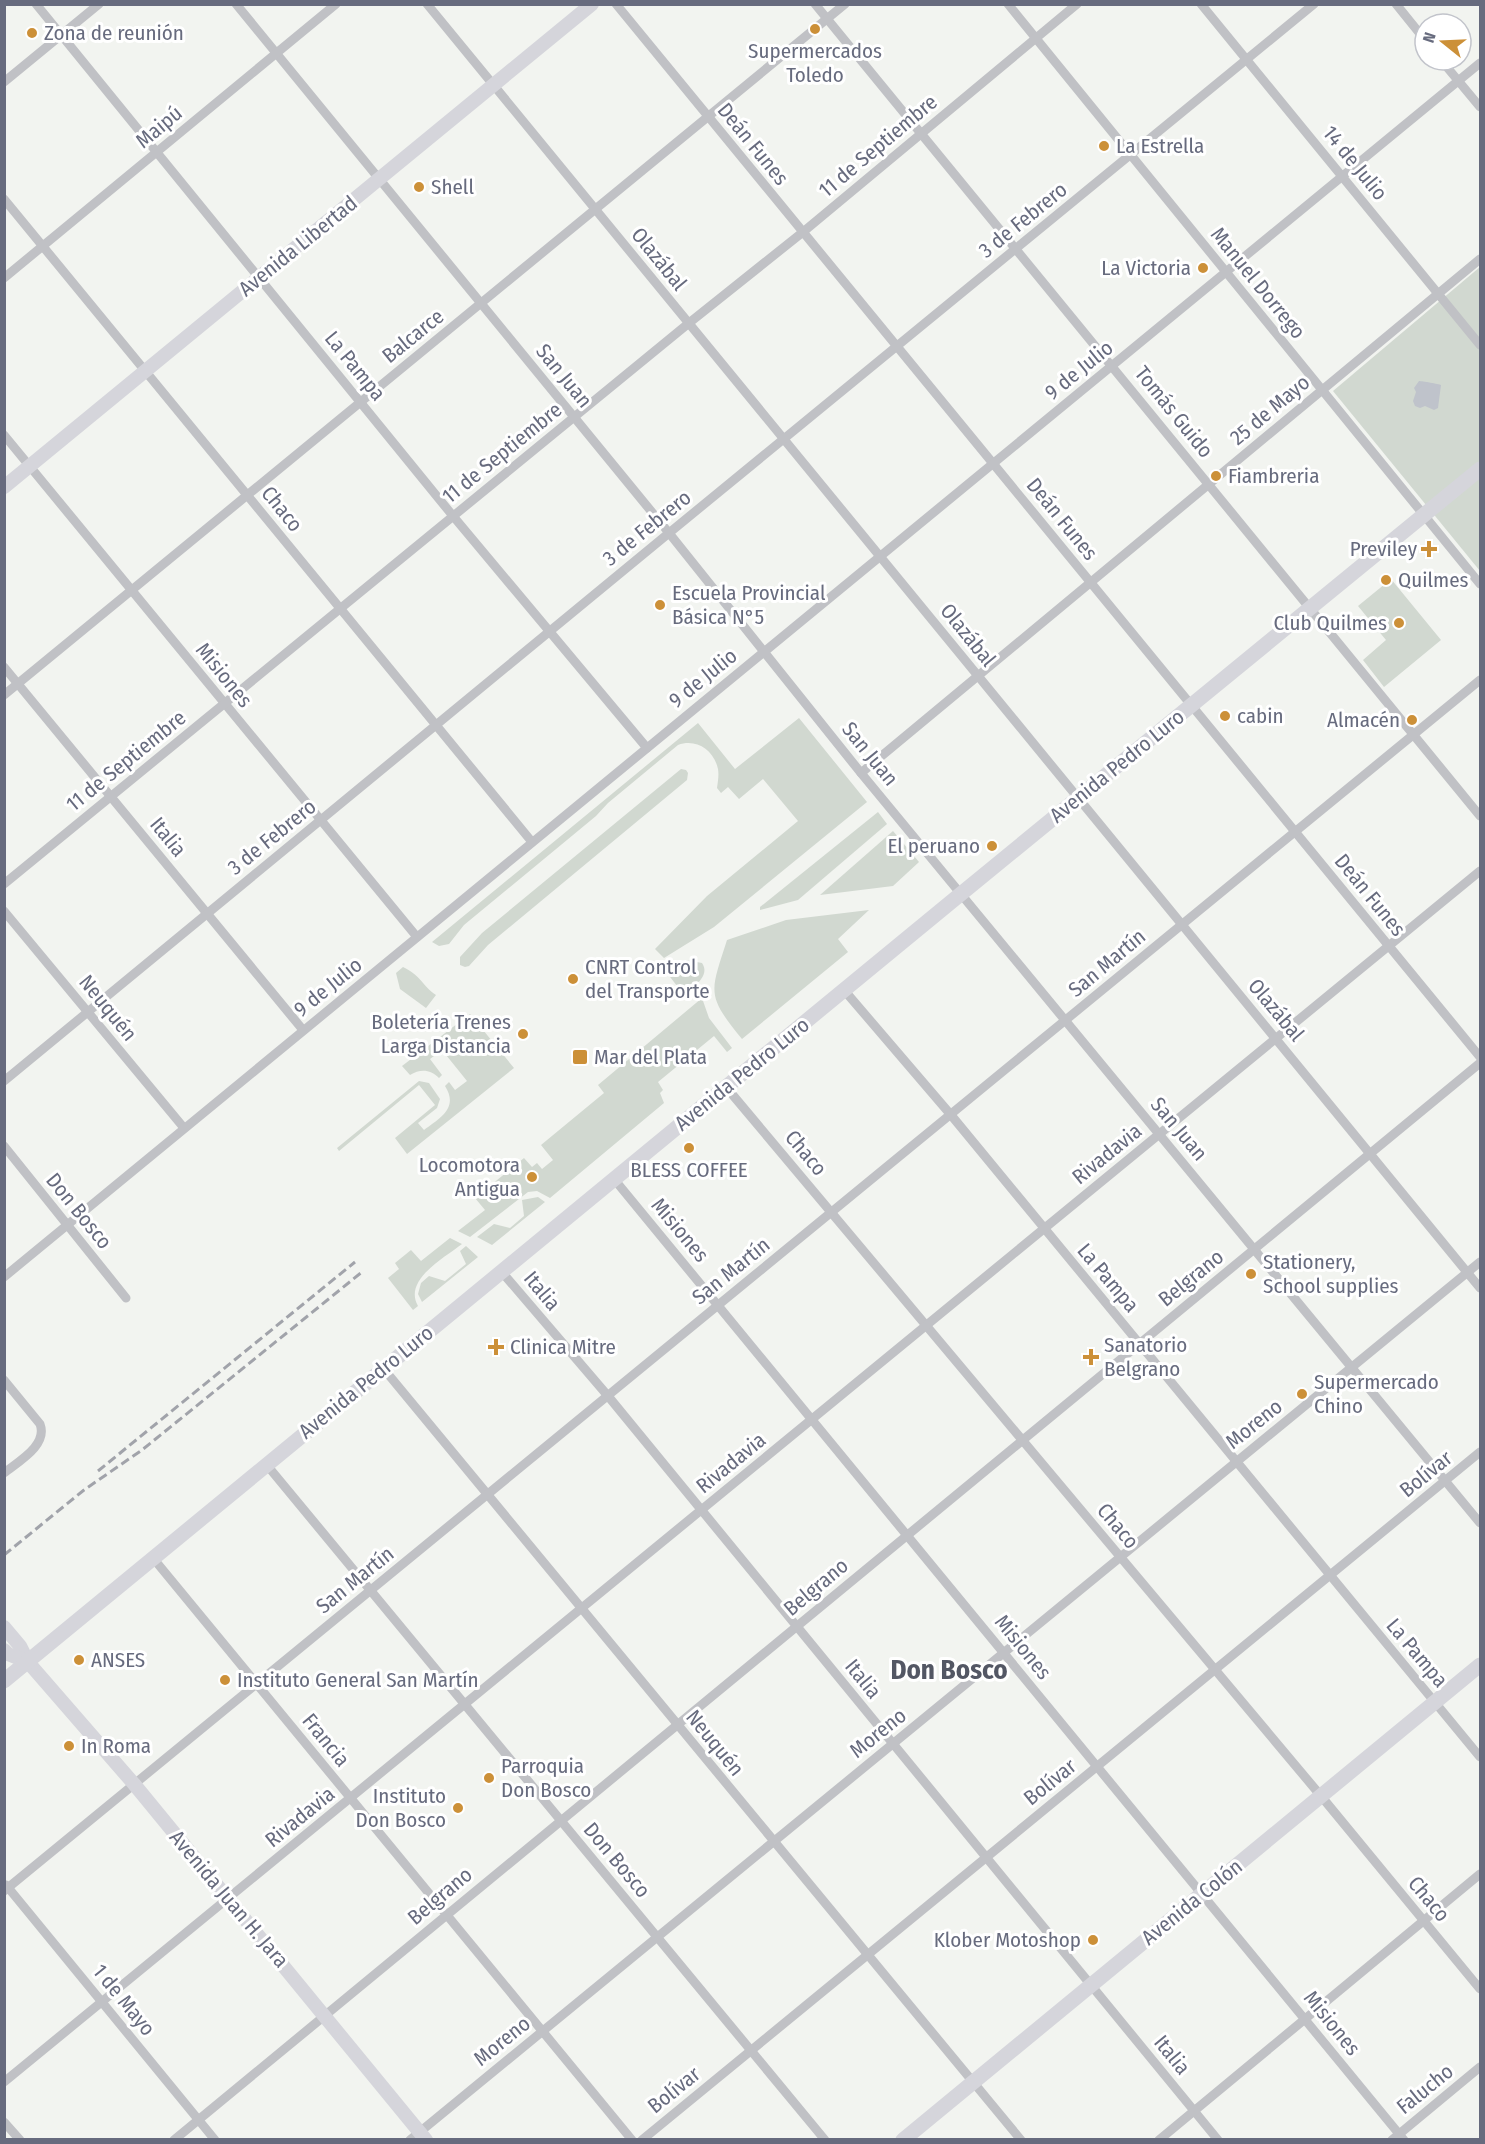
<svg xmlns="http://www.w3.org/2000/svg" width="1485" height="2144" font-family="'Fira Sans Condensed',sans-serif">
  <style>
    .green { fill: #d1d8d0 }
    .water { fill: #bfc3cb }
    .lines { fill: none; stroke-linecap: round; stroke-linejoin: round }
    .minor { stroke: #c0c1c5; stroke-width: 9 }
    .secondary { stroke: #d5d5db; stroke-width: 14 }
    .primary { stroke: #d5d5db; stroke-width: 15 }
    .rail { stroke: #a1a3aa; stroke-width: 3; stroke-dasharray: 9 4.5; stroke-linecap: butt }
    .poi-dot { fill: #cc9038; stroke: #fff; stroke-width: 2 }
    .labels { text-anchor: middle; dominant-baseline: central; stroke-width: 6; stroke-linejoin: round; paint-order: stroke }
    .poi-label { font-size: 21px; fill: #676b7e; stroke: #fff; text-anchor: start }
    .street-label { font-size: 21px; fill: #676b7e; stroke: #fff }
    .district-label { font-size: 27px; font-weight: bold; fill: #535764; stroke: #fff }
  </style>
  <rect width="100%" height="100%" fill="#f2f4f0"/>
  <g class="green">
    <path d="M1480 267V571L1333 391Z"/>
    <path d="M1391 579 1441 640 1384 687 1363 660 1386 640 1358 606Z"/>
    <path d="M799 718 867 802 714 927 664 958 655 949 707 896 798 821 763 779 739 799 728 787 721 793 717 788C718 781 719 775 718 769 714 750 696 738 678 745L608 803 596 816 464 925 449 944 439 946 432 942 698 723 735 769Z"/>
    <path d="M681 769 686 770 688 773 687 780 488 945 469 966 465 967 460 965V957L482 933Z"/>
    <path d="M878 812 887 824 798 900 760 910V907Z"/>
    <path d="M893 831 919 862 893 886 820 895Z"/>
    <path d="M869 910 838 939 848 952 742 1039C706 995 710 993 727 940L786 920Z"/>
    <path d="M686 960 702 963C711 976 693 987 684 995L667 973Z"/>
    <path d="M403 967C422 976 422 986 436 995L426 1008 400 989 396 973Z"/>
    <path d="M702 998 709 1018 732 1048 727 1052 714 1036 658 1082 663 1090 660 1093 664 1103 550 1198 537 1191 528 1192 470 1237 458 1231 485 1210 475 1198 524 1158 532 1167 537 1163 542 1169 553 1160 541 1145 604 1093 598 1085Z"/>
    <path d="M470 1014 514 1068 407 1154 395 1138 435 1105 419 1085 339 1151 337 1148 419 1081 429 1083 440 1099 437 1108 418 1123 424 1130C440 1118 459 1108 445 1086L449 1082 455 1090 467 1081 442 1050 430 1059 442 1075 439 1078C430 1069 420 1069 410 1075L402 1066Z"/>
    <path d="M538 1197 545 1202 492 1245 477 1237 494 1224 510 1228 524 1216 522 1200Z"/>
    <path d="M450 1238 462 1244C444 1258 403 1280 418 1306L413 1310 388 1278 399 1269 395 1263 411 1250 421 1261Z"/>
    <path d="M466 1246 478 1257 422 1302 418 1294 421 1283 429 1276 445 1281 466 1264 460 1251Z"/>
  </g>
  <path class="water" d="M1419 381C1422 381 1439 384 1441 385L1438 408 1434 410 1425 406 1420 408 1415 406 1413 401 1416 392 1414 388Z"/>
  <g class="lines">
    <g class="minor">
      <path d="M36 4 453 516 647 748"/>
      <path d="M236 4 669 533 861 773 1480 1523"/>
      <path d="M427 4 1480 1288"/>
      <path d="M616 4 1480 1057"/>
      <path d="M815 4C1037 275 1258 547 1480 816"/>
      <path d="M1008 4 1480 584"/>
      <path d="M1201 4 1480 345"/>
      <path d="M1396 4 1425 40"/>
      <path d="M1441 60 1480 107"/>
      <path d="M4 82 99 4"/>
      <path d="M4 199 532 842"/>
      <path d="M4 278 336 4"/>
      <path d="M4 435 417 937"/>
      <path d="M4 667 303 1030"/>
      <path d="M4 695 845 4"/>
      <path d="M861 773 1480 259"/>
      <path d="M4 884 689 323 803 232 1077 4"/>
      <path d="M4 911 184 1128"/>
      <path d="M844 990 951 1115 1480 1757"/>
      <path d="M4 1081 669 533 1314 4"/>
      <path d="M726 1087 1321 1796 1480 1989"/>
      <path d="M4 1146 126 1298"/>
      <path d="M614 1179 1404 2140"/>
      <path d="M501 1271 608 1396 1218 2140"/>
      <path d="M4 1277 1480 63"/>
      <path d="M383 1368 1021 2140"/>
      <path d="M4 1380 40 1424C48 1445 19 1461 4 1473"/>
      <path d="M266 1464 825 2140"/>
      <path d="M153 1558 632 2140"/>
      <path d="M6 1885 215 2140"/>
      <path d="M4 1891 1480 680"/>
      <path d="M4 2082 1480 871"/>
      <path d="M4 2122 20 2140"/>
      <path d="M174 2140 1480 1063"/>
      <path d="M410 2140 1480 1262"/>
      <path d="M642 2140 1480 1452"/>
      <path d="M1159 2140 1480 1874"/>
      <path d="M1392 2140 1480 2067"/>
    </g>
    <g class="secondary">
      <path d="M4 487 592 4"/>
      <path d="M4 1627 20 1646 28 1662 134 1784 426 2140"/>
      <path d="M4 1650 8 1654 28 1662"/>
    </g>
    <g class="primary">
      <path d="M4 1681 951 902 1480 469"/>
      <path d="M903 2140 1480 1665"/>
    </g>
    <g class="rail">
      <path d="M98 1471 355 1262"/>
      <path d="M4 1555 84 1490 142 1450 362 1272"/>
    </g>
  </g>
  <g class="poi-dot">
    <circle cx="815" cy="29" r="6"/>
    <circle cx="32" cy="33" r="6"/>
    <circle cx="1104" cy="146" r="6"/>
    <circle cx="419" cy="187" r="6"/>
    <circle cx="1203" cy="268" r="6"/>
    <circle cx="1216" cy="476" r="6"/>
    <path d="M1426 540h6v6h6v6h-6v6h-6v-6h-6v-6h6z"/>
    <circle cx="1386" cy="580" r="6"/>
    <circle cx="660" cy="605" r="6"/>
    <circle cx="1399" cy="623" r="6"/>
    <circle cx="1225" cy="716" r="6"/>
    <circle cx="1412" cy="720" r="6"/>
    <circle cx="992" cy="846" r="6"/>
    <circle cx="573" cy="979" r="6"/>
    <circle cx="523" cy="1034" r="6"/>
    <rect x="572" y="1049" width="16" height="16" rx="3"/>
    <circle cx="689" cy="1148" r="6"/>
    <circle cx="532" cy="1177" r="6"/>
    <circle cx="1251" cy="1274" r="6"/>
    <path d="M493 1338h6v6h6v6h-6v6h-6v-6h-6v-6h6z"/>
    <path d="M1088 1348h6v6h6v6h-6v6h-6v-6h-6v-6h6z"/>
    <circle cx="1302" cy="1394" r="6"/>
    <circle cx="79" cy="1660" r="6"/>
    <circle cx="225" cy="1680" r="6"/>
    <circle cx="69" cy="1746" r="6"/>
    <circle cx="489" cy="1778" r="6"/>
    <circle cx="458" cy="1808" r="6"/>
    <circle cx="1093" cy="1940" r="6"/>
  </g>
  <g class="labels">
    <g class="poi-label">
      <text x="44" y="33">Zona de reunión</text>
      <text x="815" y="51" text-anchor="middle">Supermercados<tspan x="815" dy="24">Toledo</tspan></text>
      <text x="1116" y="146">La Estrella</text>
      <text x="431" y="187">Shell</text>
      <text x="1191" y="268" text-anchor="end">La Victoria</text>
      <text x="1228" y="476">Fiambreria</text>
      <text x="1417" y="549" text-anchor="end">Previley</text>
      <text x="1398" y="580">Quilmes</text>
      <text x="672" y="593">Escuela Provincial<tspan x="672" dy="24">Básica N°5</tspan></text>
      <text x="1387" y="623" text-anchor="end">Club Quilmes</text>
      <text x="1237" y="716">cabin</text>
      <text x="1400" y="720" text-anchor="end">Almacén</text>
      <text x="980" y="846" text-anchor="end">El peruano</text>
      <text x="585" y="967">CNRT Control<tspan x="585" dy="24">del Transporte</tspan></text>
      <text x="511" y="1022" text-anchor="end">Boletería Trenes<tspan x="511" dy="24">Larga Distancia</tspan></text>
      <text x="594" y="1057">Mar del Plata</text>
      <text x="520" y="1165" text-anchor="end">Locomotora<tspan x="520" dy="24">Antigua</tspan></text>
      <text x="689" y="1170" text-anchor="middle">BLESS COFFEE</text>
      <text x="1263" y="1262">Stationery,<tspan x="1263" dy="24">School supplies</tspan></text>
      <text x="1104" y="1345">Sanatorio<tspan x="1104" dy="24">Belgrano</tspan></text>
      <text x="510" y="1347">Clinica Mitre</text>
      <text x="1314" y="1382">Supermercado<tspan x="1314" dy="24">Chino</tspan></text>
      <text x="91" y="1660">ANSES</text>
      <text x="237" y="1680">Instituto General San Martín</text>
      <text x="81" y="1746">In Roma</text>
      <text x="501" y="1766">Parroquia<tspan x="501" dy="24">Don Bosco</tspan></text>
      <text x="446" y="1796" text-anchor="end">Instituto<tspan x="446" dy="24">Don Bosco</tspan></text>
      <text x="1081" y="1940" text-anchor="end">Klober Motoshop</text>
    </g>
    <g class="street-label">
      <text transform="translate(159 127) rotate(-40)">Maipú</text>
      <text transform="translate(753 144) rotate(51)">Deán Funes</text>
      <text transform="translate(878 146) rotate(-40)">11 de Septiembre</text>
      <text transform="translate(1355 163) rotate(51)">14 de Julio</text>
      <text transform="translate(1023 220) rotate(-39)">3 de Febrero</text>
      <text transform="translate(298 246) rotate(-39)">Avenida Libertad</text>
      <text transform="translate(659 259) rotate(51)">Olazábal</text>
      <text transform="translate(1258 283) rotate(51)">Manuel Dorrego</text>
      <text transform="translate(413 336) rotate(-39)">Balcarce</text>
      <text transform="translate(355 366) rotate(51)">La Pampa</text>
      <text transform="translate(1079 370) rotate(-39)">9 de Julio</text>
      <text transform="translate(564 376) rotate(51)">San Juan</text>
      <text transform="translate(1270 410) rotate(-40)">25 de Mayo</text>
      <text transform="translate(1174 412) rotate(51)">Tomás Guido</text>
      <text transform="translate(502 453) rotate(-39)">11 de Septiembre</text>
      <text transform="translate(282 509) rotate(51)">Chaco</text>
      <text transform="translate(1062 519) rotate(51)">Deán Funes</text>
      <text transform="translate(647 528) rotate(-39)">3 de Febrero</text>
      <text transform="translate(968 635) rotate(51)">Olazábal</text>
      <text transform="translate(224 675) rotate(51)">Misiones</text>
      <text transform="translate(703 678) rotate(-39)">9 de Julio</text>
      <text transform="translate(870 754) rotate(51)">San Juan</text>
      <text transform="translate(126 761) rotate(-39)">11 de Septiembre</text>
      <text transform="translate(1117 766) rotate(-39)">Avenida Pedro Luro</text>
      <text transform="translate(168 837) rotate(51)">Italia</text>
      <text transform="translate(272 837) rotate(-39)">3 de Febrero</text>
      <text transform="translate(1370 895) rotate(51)">Deán Funes</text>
      <text transform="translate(1107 963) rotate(-40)">San Martín</text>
      <text transform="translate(328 987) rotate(-39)">9 de Julio</text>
      <text transform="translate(108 1008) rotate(51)">Neuquén</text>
      <text transform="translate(1276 1010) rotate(50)">Olazábal</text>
      <text transform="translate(742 1074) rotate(-39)">Avenida Pedro Luro</text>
      <text transform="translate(1179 1129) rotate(50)">San Juan</text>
      <text transform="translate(806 1153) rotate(50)">Chaco</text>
      <text transform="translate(1107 1154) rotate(-39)">Rivadavia</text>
      <text transform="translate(79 1211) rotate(51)">Don Bosco</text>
      <text transform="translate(680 1230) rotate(50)">Misiones</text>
      <text transform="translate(731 1271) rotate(-39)">San Martín</text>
      <text transform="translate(1108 1278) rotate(50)">La Pampa</text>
      <text transform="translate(1191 1278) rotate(-39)">Belgrano</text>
      <text transform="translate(542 1291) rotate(50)">Italia</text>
      <text transform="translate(366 1382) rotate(-39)">Avenida Pedro Luro</text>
      <text transform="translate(1254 1424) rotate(-39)">Moreno</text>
      <text transform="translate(731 1463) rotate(-39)">Rivadavia</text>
      <text transform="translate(1426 1474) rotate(-39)">Bolívar</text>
      <text transform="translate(1118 1526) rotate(50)">Chaco</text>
      <text transform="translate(355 1580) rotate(-39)">San Martín</text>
      <text transform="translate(816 1587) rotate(-40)">Belgrano</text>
      <text transform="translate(1023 1647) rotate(51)">Misiones</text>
      <text transform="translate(1417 1653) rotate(50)">La Pampa</text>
      <text transform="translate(863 1679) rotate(51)">Italia</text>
      <text transform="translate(878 1733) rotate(-39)">Moreno</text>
      <text transform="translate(326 1740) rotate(51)">Francia</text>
      <text transform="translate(715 1743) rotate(51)">Neuquén</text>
      <text transform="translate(1050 1782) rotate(-39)">Bolívar</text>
      <text transform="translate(300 1817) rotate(-39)">Rivadavia</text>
      <text transform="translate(617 1860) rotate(50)">Don Bosco</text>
      <text transform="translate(440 1896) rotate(-40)">Belgrano</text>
      <text transform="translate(229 1899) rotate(50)">Avenida Juan H. Jara</text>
      <text transform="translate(1429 1899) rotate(50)">Chaco</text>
      <text transform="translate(1192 1902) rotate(-39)">Avenida Colón</text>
      <text transform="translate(124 2000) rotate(51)">1 de Mayo</text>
      <text transform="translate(1332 2023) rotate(51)">Misiones</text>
      <text transform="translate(502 2041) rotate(-39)">Moreno</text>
      <text transform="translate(1172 2055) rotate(51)">Italia</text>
      <text transform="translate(1425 2089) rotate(-39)">Falucho</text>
      <text transform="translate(674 2090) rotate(-39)">Bolívar</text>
    </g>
    <g class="district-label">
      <text x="949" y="1670">Don Bosco</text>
    </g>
  </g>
  <rect width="1485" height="2144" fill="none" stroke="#676b7e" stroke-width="12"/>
  <g transform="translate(1443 42) rotate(288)"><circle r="28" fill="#ffffff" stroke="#c2c4cb" stroke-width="1.5"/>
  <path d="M0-4.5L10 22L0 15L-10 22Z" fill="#cc9038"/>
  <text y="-9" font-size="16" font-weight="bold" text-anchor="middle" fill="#676b7e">N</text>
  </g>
</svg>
